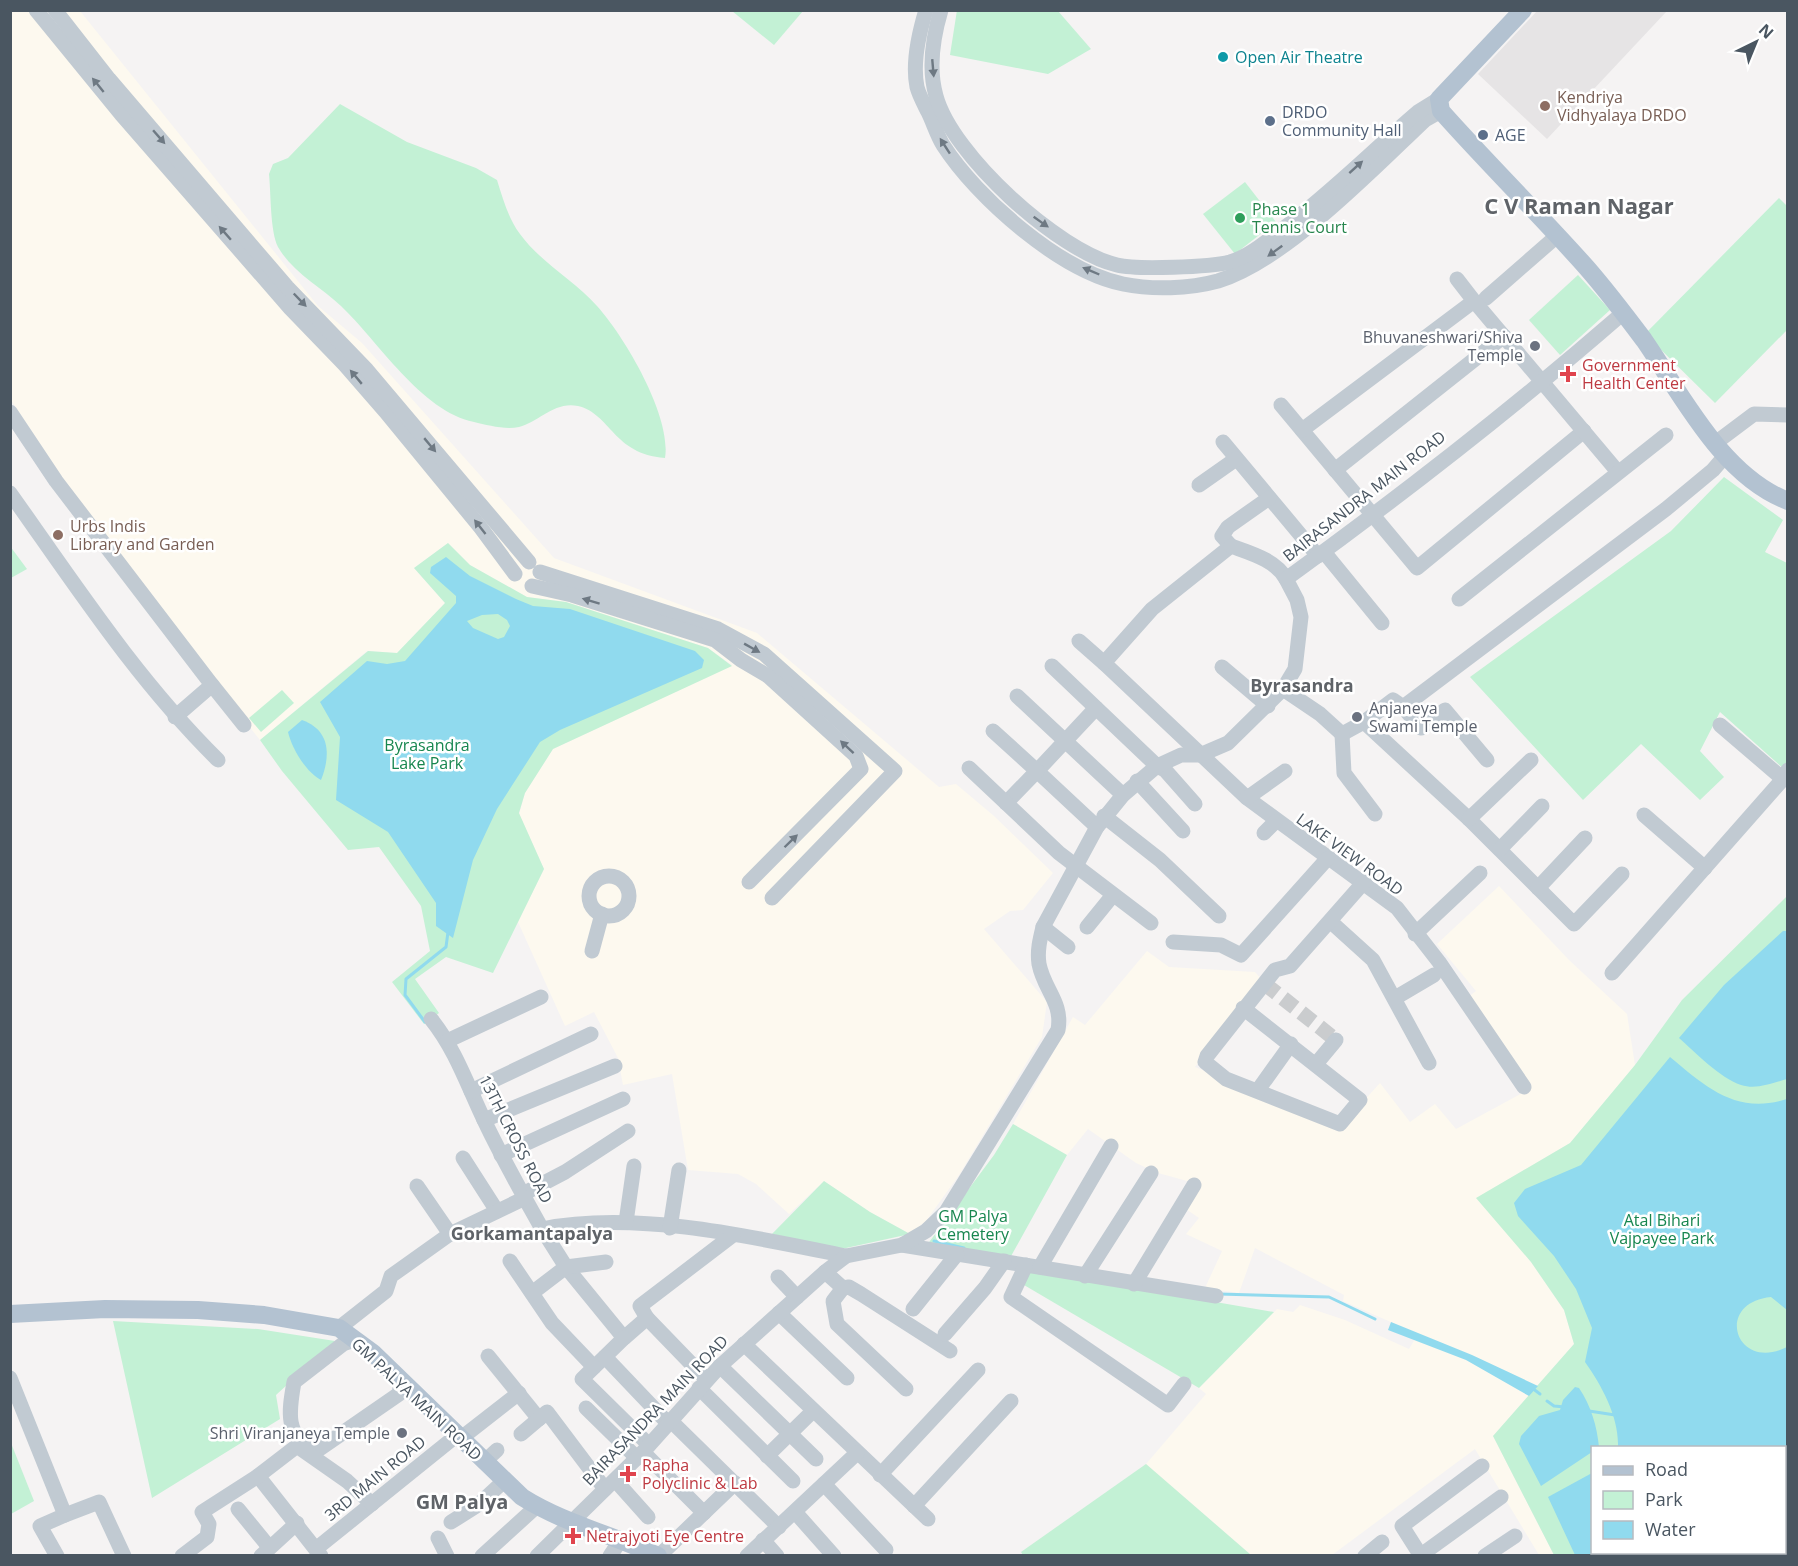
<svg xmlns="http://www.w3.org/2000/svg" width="1798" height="1566" font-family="'Open Sans',sans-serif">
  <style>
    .commercial { fill: #fdf9ef }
    .education { fill: #e6e4e5 }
    .green { fill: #c3f1d5; fill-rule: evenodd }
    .water { fill: #90daee; fill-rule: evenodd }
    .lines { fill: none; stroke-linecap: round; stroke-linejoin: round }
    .stream { stroke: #90daee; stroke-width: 3 }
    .minor-tunnel { stroke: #caccce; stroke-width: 15; stroke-dasharray: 15 8; stroke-linecap: butt }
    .minor { stroke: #c1cad2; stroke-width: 15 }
    .major { stroke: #b3c2d1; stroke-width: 18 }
    .oneway { fill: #6e7983 }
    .culture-dot { fill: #0f9aa8; stroke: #fff; stroke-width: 2 }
    .education-dot { fill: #8d6e63; stroke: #fff; stroke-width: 2 }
    .service-dot { fill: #5c6f8a; stroke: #fff; stroke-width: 2 }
    .leisure-dot { fill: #2e9e5b; stroke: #fff; stroke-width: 2 }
    .worship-dot { fill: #6b7280; stroke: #fff; stroke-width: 2 }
    .health-dot { fill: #e0444e; stroke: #fff; stroke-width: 2 }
    .labels { text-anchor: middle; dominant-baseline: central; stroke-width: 5; stroke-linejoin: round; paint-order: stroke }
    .culture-label { font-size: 16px; fill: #0d838f; stroke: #fff; text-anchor: start }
    .education-label { font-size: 16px; fill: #785e54; stroke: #fff; text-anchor: start }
    .service-label { font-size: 16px; fill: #4e5e75; stroke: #fff; text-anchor: start }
    .leisure-label { font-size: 16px; fill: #27864d; stroke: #fff; text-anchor: start }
    .worship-label { font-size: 16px; fill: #5b616d; stroke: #fff; text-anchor: end }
    .health-label { font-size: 16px; fill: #be3a42; stroke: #fff; text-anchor: start }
    .street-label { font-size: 16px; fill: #4a5661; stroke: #fff }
    .park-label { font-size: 16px; fill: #17864f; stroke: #fff }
    .neighbourhood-label { font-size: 18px; font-weight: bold; fill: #5f6368; stroke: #fff }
    .quarter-label { font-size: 20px; font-weight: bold; fill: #5f6368; stroke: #fff }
    .district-label { font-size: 22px; font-weight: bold; fill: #5f6368; stroke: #fff }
  </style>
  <rect width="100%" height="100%" fill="#f5f3f3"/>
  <g class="commercial">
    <path d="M10 11H80L318 306 362 343 554 558 757 633 939 787 956 784 994 816 1053 873 1023 910 1010 911 984 929 1047 1002 1042 1037 959 1175 926 1221 910 1234 870 1212 824 1181 789 1214 756 1184 738 1174 688 1170 672 1074 623 1085 618 1058 594 1012 565 1026 518 922 544 869 519 814 525 793 553 749 732 665 708 648 566 602 527 597 470 565 448 543 414 568 445 603 397 653 367 651 260 740 180 640 65 482 11 400Z"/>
    <path d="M1499 886 1569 960 1627 1014 1635 1065 1570 1143 1477 1198 1531 1262 1564 1310 1574 1344 1493 1436 1554 1555H1539L1475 1449 1332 1555H1251L1146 1464 1206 1394 1199 1388 1277 1309 1293 1312 1300 1305 1345 1320 1409 1349 1418 1334 1343 1301 1344 1295 1255 1248 1239 1293 1205 1288 1222 1251 1186 1234 1199 1218 1183 1207 1198 1184 1158 1173 1136 1163 1088 1129 1067 1155 1013 1124 1073 1017 1085 1025 1147 951 1169 967 1255 972 1262 980 1195 1067 1341 1126 1380 1083 1410 1122 1435 1104 1456 1129 1528 1090 1467 998 1476 991 1437 944Z"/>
  </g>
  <path class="education" d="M1537 11V10L1667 11 1547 139 1478 74Z"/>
  <g class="green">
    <path d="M957 10 1058 11 1091 49 1048 74 950 55Z"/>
    <path d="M732 11H803L774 45Z"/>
    <path d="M340 104 407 142 476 168 497 180C503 199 508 218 520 234 540 262 574 280 597 306 625 337 672 417 665 458 613 454 611 414 578 406 554 401 539 422 519 427 505 430 487 425 474 422 421 411 378 341 341 306 321 287 292 272 278 247 270 231 271 193 269 174L273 164 288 158Z"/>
    <path d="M1245 182 1276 222 1235 254 1203 214Z"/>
    <path d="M1779 198 1787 206V330L1715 403 1645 334Z"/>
    <path d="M1578 275 1610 310 1560 355 1529 320Z"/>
    <path d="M1724 477 1783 520 1765 552 1787 563 1788 761 1784 769 1720 712 1700 751 1724 777 1700 800 1641 744 1583 800 1470 677 1671 531Z"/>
    <path d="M448 543 470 565 527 597 566 602 708 648 732 666 553 749 525 793 519 813 544 869 493 973 446 957 415 979 439 1013 424 1024 392 982 430 951 421 906 379 847 348 850 282 771 260 740 368 651 397 653 445 603 414 568Z"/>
    <path d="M10 546 27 569 11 578H10Z"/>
    <path d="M282 690 294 703 261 732 249 718Z"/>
    <path d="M1787 896V1555H1554L1493 1436 1574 1344 1564 1310 1531 1262 1476 1198 1570 1143 1635 1065 1682 1000ZM1592 1448H1784V1552H1592Z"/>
    <path d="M1013 1124 1067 1155 1010 1258 927 1245 994 1155Z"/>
    <path d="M824 1181 870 1212 910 1234 846 1248H834L772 1234Z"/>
    <path d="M1030 1270 1274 1312 1199 1388 1024 1285Z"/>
    <path d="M113 1321 258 1329 335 1341 276 1395 280 1419 152 1498Z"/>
    <path d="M11 1443 34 1501 11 1514H10Z"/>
    <path d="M1146 1464 1251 1555H1023L1021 1552Z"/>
  </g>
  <g class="water">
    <path d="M446 557 470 576 516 599 533 606 570 609 695 651 704 660 702 668 560 730 540 742 497 809 473 860 453 938 436 926V903L388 832 336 800 340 737 320 702 367 661 387 664 405 661 456 603V596L430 573 431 567ZM498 614 507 620 510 626 504 637 498 639 473 628 467 621 482 615Z"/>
    <path d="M302 720C330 730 331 755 321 780 306 772 292 749 288 732Z"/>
    <path d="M1783 931H1787V1079C1773 1083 1756 1090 1741 1085 1720 1078 1695 1052 1679 1038L1724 985Z"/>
    <path d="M1670 1057C1707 1088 1737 1115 1787 1099V1310L1771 1297C1713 1303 1736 1373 1787 1347L1788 1532 1785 1534 1784 1448 1618 1447C1619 1417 1602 1386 1585 1362L1592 1328 1576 1289 1554 1256 1518 1216 1514 1203 1525 1189 1581 1165Z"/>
    <path d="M1391 1322 1472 1355 1538 1386 1529 1396 1466 1360 1388 1330Z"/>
    <path d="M1575 1387 1579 1388C1591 1406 1597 1426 1599 1447L1592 1448V1452L1541 1486 1519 1444 1521 1436 1539 1416 1560 1410 1563 1400Z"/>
    <path d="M1592 1473V1552L1756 1553 1752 1556 1575 1555 1548 1497Z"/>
  </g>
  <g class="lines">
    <g class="stream">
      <path d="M425 1022 405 995 406 979 446 947 448 932"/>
      <path d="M934 1241 964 1248"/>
      <path d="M1219 1294 1329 1297 1375 1319"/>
      <path d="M1532 1388 1540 1394"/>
      <path d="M1547 1401 1554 1406 1565 1407"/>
      <path d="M1589 1411 1615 1415"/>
    </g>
    <path class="minor-tunnel" d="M1265 984 1336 1040"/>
    <g class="minor">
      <path d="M36 10 121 114 290 308 345 365 385 411 481 528 515 574"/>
      <path d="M55 10 109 79 287 287 367 370 529 562"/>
      <path d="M926 10C919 33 912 63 917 87 919 95 924 104 928 112 933 122 937 135 943 145 977 198 1060 271 1123 284 1152 290 1189 289 1218 281 1286 260 1372 170 1425 120L1441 111"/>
      <path d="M941 10C933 37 928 68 936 96 952 155 1058 251 1117 265 1137 270 1210 267 1230 262 1248 257 1266 242 1280 231 1329 195 1372 151 1418 112L1439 99"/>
      <path d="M1457 279 1474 301"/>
      <path d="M1486 298 1557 236"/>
      <path d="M1281 405 1417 568 1584 431"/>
      <path d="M10 412 56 481 212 685 175 717"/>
      <path d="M1302 430 1474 301 1618 472"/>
      <path d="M1223 442 1318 556"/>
      <path d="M1714 444 1754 414 1788 415"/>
      <path d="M1335 470 1504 336"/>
      <path d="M1199 485 1236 459"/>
      <path d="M10 493C76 586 137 680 218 760"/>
      <path d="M1269 498 1228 527 1222 536 1231 546 1152 609 1104 663 1247 798 1397 908 1439 962 1524 1087"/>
      <path d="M1231 546C1250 553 1276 560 1286 579"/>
      <path d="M1324 552 1382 623"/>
      <path d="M540 572 718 629 764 654 895 771 772 898"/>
      <path d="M532 586 572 595 715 640 741 660 768 676 856 756 861 769 749 882"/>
      <path d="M1459 599 1666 435"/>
      <path d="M1079 641 1104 663"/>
      <path d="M1052 666 1157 766 1165 770 1195 804"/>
      <path d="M1222 667 1268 706"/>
      <path d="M212 685 244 725"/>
      <path d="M1283 689 1320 714 1342 734 1364 722 1393 700 1403 707 1666 509 1713 470 1725 456"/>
      <path d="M1017 696 1123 795"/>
      <path d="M1403 707 1421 728 1445 710 1487 760"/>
      <path d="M1096 708 1037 771 1097 827"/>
      <path d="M1364 722 1469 819 1574 924 1622 874"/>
      <path d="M1720 725 1783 779"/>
      <path d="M993 731 1037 771 1006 803"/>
      <path d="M1342 734 1344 773 1375 814"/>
      <path d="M969 768 1059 853 1151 923"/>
      <path d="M1137 781 1183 831"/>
      <path d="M1247 798 1285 771"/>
      <path d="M1644 815 1705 868"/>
      <path d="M1104 816 1160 860 1219 916"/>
      <path d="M1469 819 1531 760"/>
      <path d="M1264 833 1275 822"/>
      <path d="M1500 849 1542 806"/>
      <circle cx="609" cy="896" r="20"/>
      <path d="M1538 888 1585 838"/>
      <path d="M1331 922 1373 960 1429 1063"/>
      <path d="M1043 927 1068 947"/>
      <path d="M1087 927 1113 895"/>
      <path d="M1415 934 1480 873"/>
      <path d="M1173 942 1221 945 1241 955 1327 859"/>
      <path d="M592 951 602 914"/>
      <path d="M1612 973 1783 779 1788 770"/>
      <path d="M1395 998 1434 975"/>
      <path d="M1243 1008 1360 1100 1340 1124 1226 1079 1205 1062 1207 1056 1275 970 1290 966 1364 882"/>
      <path d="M431 1019C456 1050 468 1087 485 1122 502 1158 522 1193 542 1229 635 1210 754 1237 846 1256"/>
      <path d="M447 1041 541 997"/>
      <path d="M1316 1064 1336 1040"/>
      <path d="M1258 1090 1291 1044"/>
      <path d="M471 1091 591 1034"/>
      <path d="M484 1120 615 1066"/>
      <path d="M501 1155 623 1099"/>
      <path d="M463 1158 497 1211"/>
      <path d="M417 1186 450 1234"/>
      <path d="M523 1194 565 1172 628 1131"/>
      <path d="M626 1222 634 1166"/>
      <path d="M670 1228 679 1170"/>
      <path d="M542 1229 566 1267 624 1338 647 1318 706 1379"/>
      <path d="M902 1245 1216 1296"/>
      <path d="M510 1261 552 1323 594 1367"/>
      <path d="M1026 1265 1011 1297 1168 1405 1184 1384"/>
      <path d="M1040 1267 1111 1146"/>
      <path d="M825 1272 843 1288 849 1287 861 1294 950 1351"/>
      <path d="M1085 1276 1151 1173"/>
      <path d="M778 1277 797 1297"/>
      <path d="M1134 1284 1194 1185"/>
      <path d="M843 1288 833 1301 837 1324 906 1389"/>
      <path d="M532 1293 566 1267 606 1262"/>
      <path d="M913 1309 957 1254"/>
      <path d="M779 1313 847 1378"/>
      <path d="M647 1318 640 1306 733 1235"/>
      <path d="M339 1328 386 1291 391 1276 450 1234 525 1198"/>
      <path d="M945 1334 985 1288 1004 1261"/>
      <path d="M624 1338 582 1379 649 1445"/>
      <path d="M355 1340 343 1344 294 1382C289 1411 284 1435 315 1452L399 1394 401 1382"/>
      <path d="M744 1344 928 1519"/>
      <path d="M488 1356 539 1419"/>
      <path d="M605 1357 664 1419 671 1421 779 1527"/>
      <path d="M720 1366 816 1459"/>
      <path d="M10 1378 65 1515 40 1526 57 1556"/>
      <path d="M699 1388 793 1481"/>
      <path d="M586 1408 637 1458"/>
      <path d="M521 1434 547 1412 605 1489"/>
      <path d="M460 1439 519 1393"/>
      <path d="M643 1452 704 1513"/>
      <path d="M767 1456 813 1411"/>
      <path d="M484 1462 497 1450"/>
      <path d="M880 1475 978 1370"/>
      <path d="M258 1476 321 1556"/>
      <path d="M615 1480 648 1517"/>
      <path d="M824 1484 886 1550"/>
      <path d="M914 1506 1011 1401"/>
      <path d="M238 1509 269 1547"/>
      <path d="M795 1512 834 1556"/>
      <path d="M65 1515 99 1502 124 1556"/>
      <path d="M451 1522 478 1505 504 1481"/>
      <path d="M438 1538 447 1556"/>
      <path d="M763 1540 777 1556"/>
      <path d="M317 1548 456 1436"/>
      <path d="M1421 1555 1501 1497"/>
      <path d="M182 1556 207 1537 209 1524 202 1512 258 1476 297 1446 347 1481 372 1504"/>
      <path d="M261 1556 297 1523"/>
      <path d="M482 1556 537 1506"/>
      <path d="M537 1556 643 1452 720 1366 825 1272 846 1256 902 1245 926 1231 946 1212 1058 1030C1063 1002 1044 990 1039 964 1037 951 1040 939 1043 927L1097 827 1123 795 1157 766 1181 755H1200L1228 743 1283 689 1295 669 1301 617 1297 600 1286 579C1402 495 1515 407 1623 313"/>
      <path d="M610 1556 620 1541"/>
      <path d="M659 1556 735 1483"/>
      <path d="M747 1556 857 1453"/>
      <path d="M1365 1556 1382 1542"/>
      <path d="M1421 1556 1402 1526 1482 1466"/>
      <path d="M1485 1556 1515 1536"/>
    </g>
    <g class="major">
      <path d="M1523 10 1439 99 1441 111C1488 164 1540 215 1587 268 1607 291 1626 316 1644 340 1682 395 1722 476 1788 501"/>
      <path d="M10 1314 105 1309 198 1310 264 1315 339 1328 373 1353 522 1497C563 1523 613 1535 658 1556"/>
    </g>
  </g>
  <defs><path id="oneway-solid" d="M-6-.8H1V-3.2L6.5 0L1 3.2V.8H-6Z" transform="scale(1.5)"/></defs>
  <g class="oneway">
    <use href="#oneway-solid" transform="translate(933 68) rotate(85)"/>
    <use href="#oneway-solid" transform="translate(98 85) rotate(-129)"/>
    <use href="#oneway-solid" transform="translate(159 137) rotate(49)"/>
    <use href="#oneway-solid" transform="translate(945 146) rotate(-123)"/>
    <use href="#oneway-solid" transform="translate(1356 167) rotate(-42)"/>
    <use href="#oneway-solid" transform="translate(1041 222) rotate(35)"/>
    <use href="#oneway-solid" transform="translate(225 233) rotate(-131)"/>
    <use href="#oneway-solid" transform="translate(1275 251) rotate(144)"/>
    <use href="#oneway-solid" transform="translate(1091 271) rotate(-157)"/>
    <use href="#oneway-solid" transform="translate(300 300) rotate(46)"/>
    <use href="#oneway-solid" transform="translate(356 377) rotate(-130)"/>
    <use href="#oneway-solid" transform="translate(430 445) rotate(50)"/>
    <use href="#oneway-solid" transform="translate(480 527) rotate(-128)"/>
    <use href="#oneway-solid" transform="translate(591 601) rotate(-163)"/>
    <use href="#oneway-solid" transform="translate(752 648) rotate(29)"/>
    <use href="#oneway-solid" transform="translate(847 747) rotate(-137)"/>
    <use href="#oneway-solid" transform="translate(791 841) rotate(-44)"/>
  </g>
  <circle class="culture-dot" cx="1223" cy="57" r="6"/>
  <g class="education-dot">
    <circle cx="1545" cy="106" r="6"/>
    <circle cx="58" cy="535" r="6"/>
  </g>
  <g class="service-dot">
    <circle cx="1270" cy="121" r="6"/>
    <circle cx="1483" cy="135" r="6"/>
  </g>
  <circle class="leisure-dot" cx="1240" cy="218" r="6"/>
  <g class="worship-dot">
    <circle cx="1535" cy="346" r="6"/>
    <circle cx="1357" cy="717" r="6"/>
    <circle cx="402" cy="1433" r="6"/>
  </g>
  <g class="health-dot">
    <path d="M1565 365h6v6h6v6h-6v6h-6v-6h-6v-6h6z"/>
    <path d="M625 1465h6v6h6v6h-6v6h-6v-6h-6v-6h6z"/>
    <path d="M570 1527h6v6h6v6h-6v6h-6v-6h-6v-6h6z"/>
  </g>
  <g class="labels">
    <g class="culture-label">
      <text x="1235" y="57">Open Air Theatre</text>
    </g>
    <g class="education-label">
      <text x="1557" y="97">Kendriya<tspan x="1557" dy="18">Vidhyalaya DRDO</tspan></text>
      <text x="70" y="526">Urbs Indis<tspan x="70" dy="18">Library and Garden</tspan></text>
    </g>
    <g class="service-label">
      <text x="1282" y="112">DRDO<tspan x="1282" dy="18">Community Hall</tspan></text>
      <text x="1495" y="135">AGE</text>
    </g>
    <g class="leisure-label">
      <text x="1252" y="209">Phase 1<tspan x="1252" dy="18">Tennis Court</tspan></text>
    </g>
    <g class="worship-label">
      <text x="1523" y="337">Bhuvaneshwari/Shiva<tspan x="1523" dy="18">Temple</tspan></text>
      <text x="1369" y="708" text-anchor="start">Anjaneya<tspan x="1369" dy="18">Swami Temple</tspan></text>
      <text x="390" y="1433">Shri Viranjaneya Temple</text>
    </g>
    <g class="health-label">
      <text x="1582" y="365">Government<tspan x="1582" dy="18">Health Center</tspan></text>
      <text x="642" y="1465">Rapha<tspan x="642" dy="18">Polyclinic &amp; Lab</tspan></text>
      <text x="586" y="1536">Netrajyoti Eye Centre</text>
    </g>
    <g class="street-label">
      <text transform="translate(1364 496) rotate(-38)">BAIRASANDRA MAIN ROAD</text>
      <text transform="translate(1350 854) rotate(36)">LAKE VIEW ROAD</text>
      <text transform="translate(516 1139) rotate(63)">13TH CROSS ROAD</text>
      <text transform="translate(417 1399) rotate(43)">GM PALYA MAIN ROAD</text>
      <text transform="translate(655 1410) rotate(-46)">BAIRASANDRA MAIN ROAD</text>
      <text transform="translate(375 1478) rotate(-39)">3RD MAIN ROAD</text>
    </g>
    <g class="park-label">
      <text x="427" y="745">Byrasandra<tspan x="427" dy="18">Lake Park</tspan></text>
      <text x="973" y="1216">GM Palya<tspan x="973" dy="18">Cemetery</tspan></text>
      <text x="1662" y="1220">Atal Bihari<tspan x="1662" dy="18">Vajpayee Park</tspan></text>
    </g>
    <g class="neighbourhood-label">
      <text x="1302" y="685">Byrasandra</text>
      <text x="532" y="1233">Gorkamantapalya</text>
    </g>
    <g class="quarter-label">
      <text x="462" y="1501">GM Palya</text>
    </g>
    <g class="district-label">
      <text x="1579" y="205">C V Raman Nagar</text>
    </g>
  </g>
  <rect width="1798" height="1566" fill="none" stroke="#4a5661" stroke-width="24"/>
  <rect x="1591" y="1446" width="195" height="108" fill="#ffffff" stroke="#b7bbc0" stroke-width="1.5"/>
  <rect x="1603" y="1466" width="30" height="9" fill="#b3c2d1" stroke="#b7bbc0" stroke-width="1.5"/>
  <text x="1645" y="1476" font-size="18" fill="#4a5661">Road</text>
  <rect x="1603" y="1491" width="30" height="18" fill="#c3f1d5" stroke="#b7bbc0" stroke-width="1.5"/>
  <text x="1645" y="1506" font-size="18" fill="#4a5661">Park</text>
  <rect x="1603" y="1521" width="30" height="18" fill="#90daee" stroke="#b7bbc0" stroke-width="1.5"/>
  <text x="1645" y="1536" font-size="18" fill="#4a5661">Water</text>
  <g transform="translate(1756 42) rotate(43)" stroke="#ffffff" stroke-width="4.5" paint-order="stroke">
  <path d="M0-4.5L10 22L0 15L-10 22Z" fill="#4a5661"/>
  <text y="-9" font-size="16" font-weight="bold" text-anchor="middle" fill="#4a5661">N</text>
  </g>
</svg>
